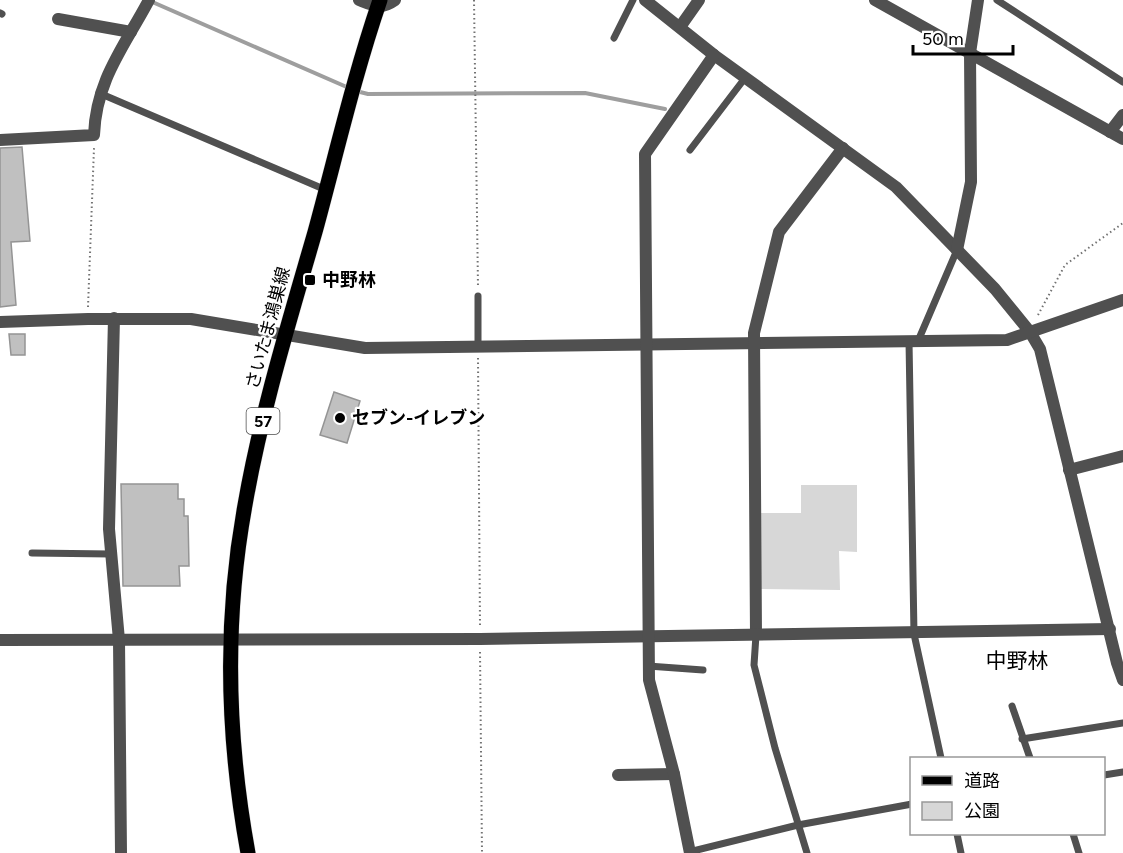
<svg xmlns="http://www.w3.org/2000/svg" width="1123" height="853" font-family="Figtree,'Noto Sans JP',sans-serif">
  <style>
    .green { fill: #d7d7d7 }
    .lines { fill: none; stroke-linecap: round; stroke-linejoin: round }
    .stream { stroke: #9e9e9e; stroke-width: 4 }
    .building { fill: #c0c0c0; stroke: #949494; stroke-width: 1.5 }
    .primary-casing { stroke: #dbdbdb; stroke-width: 16 }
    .path { stroke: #727272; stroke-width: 2; stroke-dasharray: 1.5 3; stroke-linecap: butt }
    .service { stroke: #505050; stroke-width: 7 }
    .minor { stroke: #505050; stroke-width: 12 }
    .primary { stroke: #000; stroke-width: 15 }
    .poi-dot { fill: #000; stroke: #fff; stroke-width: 2 }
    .labels { text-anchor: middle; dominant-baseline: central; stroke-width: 4.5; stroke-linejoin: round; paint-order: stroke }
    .shield { fill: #fff; stroke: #4c4c4c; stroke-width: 1.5 }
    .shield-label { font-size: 16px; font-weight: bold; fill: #000 }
    .poi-label { font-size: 18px; font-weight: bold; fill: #000; stroke: #fff; text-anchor: start }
    .street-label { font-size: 18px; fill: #000; stroke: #fff }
    .quarter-label { font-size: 21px; fill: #000; stroke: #fff }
  </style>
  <rect width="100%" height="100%" fill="#fff"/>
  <path class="green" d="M801 485H857V552L839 551 840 590 759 589 761 513H801Z"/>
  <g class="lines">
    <g class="stream">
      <path d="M150 1 349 88"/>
      <path d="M356 91 368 94 585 93 665 109"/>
    </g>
  </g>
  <g class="building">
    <path d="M22 147 30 241 11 242 16 305 0 307V148Z"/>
    <path d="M9 334H25V355H11Z"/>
    <path d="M334 392 360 401 347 443 320 435Z"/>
    <path d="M121 484H178V499H184V516H188L189 566H179L180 586H123Z"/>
  </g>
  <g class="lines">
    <g class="primary-casing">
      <path id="primary" d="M248 853C227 738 224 620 245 505 261 413 289 322 315 232 336 155 354 76 380 0"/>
    </g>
    <g class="path">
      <path d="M474 0 478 287"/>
      <path d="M88 307 94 148"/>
      <path d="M1038 315 1065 265 1123 223"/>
      <path d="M478 358 480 625"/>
      <path d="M480 652 482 853"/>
    </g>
    <g class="service">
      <path d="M997 0 1123 82"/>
      <path d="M0 13 2 14"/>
      <path d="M614 38 633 0"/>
      <path d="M99 93 326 190"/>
      <path d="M690 150 745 78"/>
      <path d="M478 296V347"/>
      <path d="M909 341 914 634 941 758"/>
      <path d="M918 341 957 250"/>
      <path d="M32 553 111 554"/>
      <path d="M756 635 754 665 775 748 807 853"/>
      <path d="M648 666 703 670"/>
      <path d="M1012 706 1030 758"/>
      <path d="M1022 739 1123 723"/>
      <path d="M1104 775 1123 772"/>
      <path d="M957 834 961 853"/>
      <path d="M1073 834 1079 853"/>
      <path d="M689 852 798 825 912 804"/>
    </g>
    <g class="minor">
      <path d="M359 0C374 6 381 10 395 0"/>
      <path d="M645 0 714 55 896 187 995 289 1030 332 1040 349 1117 663 1123 680"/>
      <path d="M875 0 1123 139"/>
      <path d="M58 19 131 32"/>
      <path d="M680 27 699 0"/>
      <path d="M1110 132 1123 115"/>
      <path d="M0 140 94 135C96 80 124 47 149 0"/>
      <path d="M957 250 971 182 970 53 978 0"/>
      <path d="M114 318 109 529 119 640 121 853"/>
      <path d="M0 322 88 319H191L365 348 1007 340 1123 300"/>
      <path d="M1069 470 1123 456"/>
      <path d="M756 635 754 333 779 232 843 148"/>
      <path d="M0 640 480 639 1110 629"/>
      <path d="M618 775 674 774"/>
      <path d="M690 853 674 774 649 680 645 154 714 55"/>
    </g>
    <use href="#primary" class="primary"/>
  </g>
  <g class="poi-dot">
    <rect x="304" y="274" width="12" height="12" rx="3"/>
    <circle cx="340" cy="418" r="6"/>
  </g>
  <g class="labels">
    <rect class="shield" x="246.5" y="408" width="33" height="26" rx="4.5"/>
    <g class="shield-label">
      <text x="263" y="421">57</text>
    </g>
    <g class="poi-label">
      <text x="322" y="280">中野林</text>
      <text x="352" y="418">セブン-イレブン</text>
    </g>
    <g class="street-label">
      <text transform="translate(268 328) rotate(-75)">さいたま鴻巣線</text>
    </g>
    <g class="quarter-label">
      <text x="1017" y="660">中野林</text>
    </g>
  </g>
  <rect x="910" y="757" width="195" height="78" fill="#ffffff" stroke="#999999" stroke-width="1.5"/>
  <rect x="922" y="776" width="30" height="9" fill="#000000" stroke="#999999" stroke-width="1.5"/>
  <text x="964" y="787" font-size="18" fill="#000000">道路</text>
  <rect x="922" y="802" width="30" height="18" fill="#d7d7d7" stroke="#999999" stroke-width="1.5"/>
  <text x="964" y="817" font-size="18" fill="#000000">公園</text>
  <path d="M913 45v9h100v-9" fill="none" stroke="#000000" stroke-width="3"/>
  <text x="922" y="45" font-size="18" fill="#000000" stroke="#ffffff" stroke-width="4.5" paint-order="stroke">50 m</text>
</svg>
